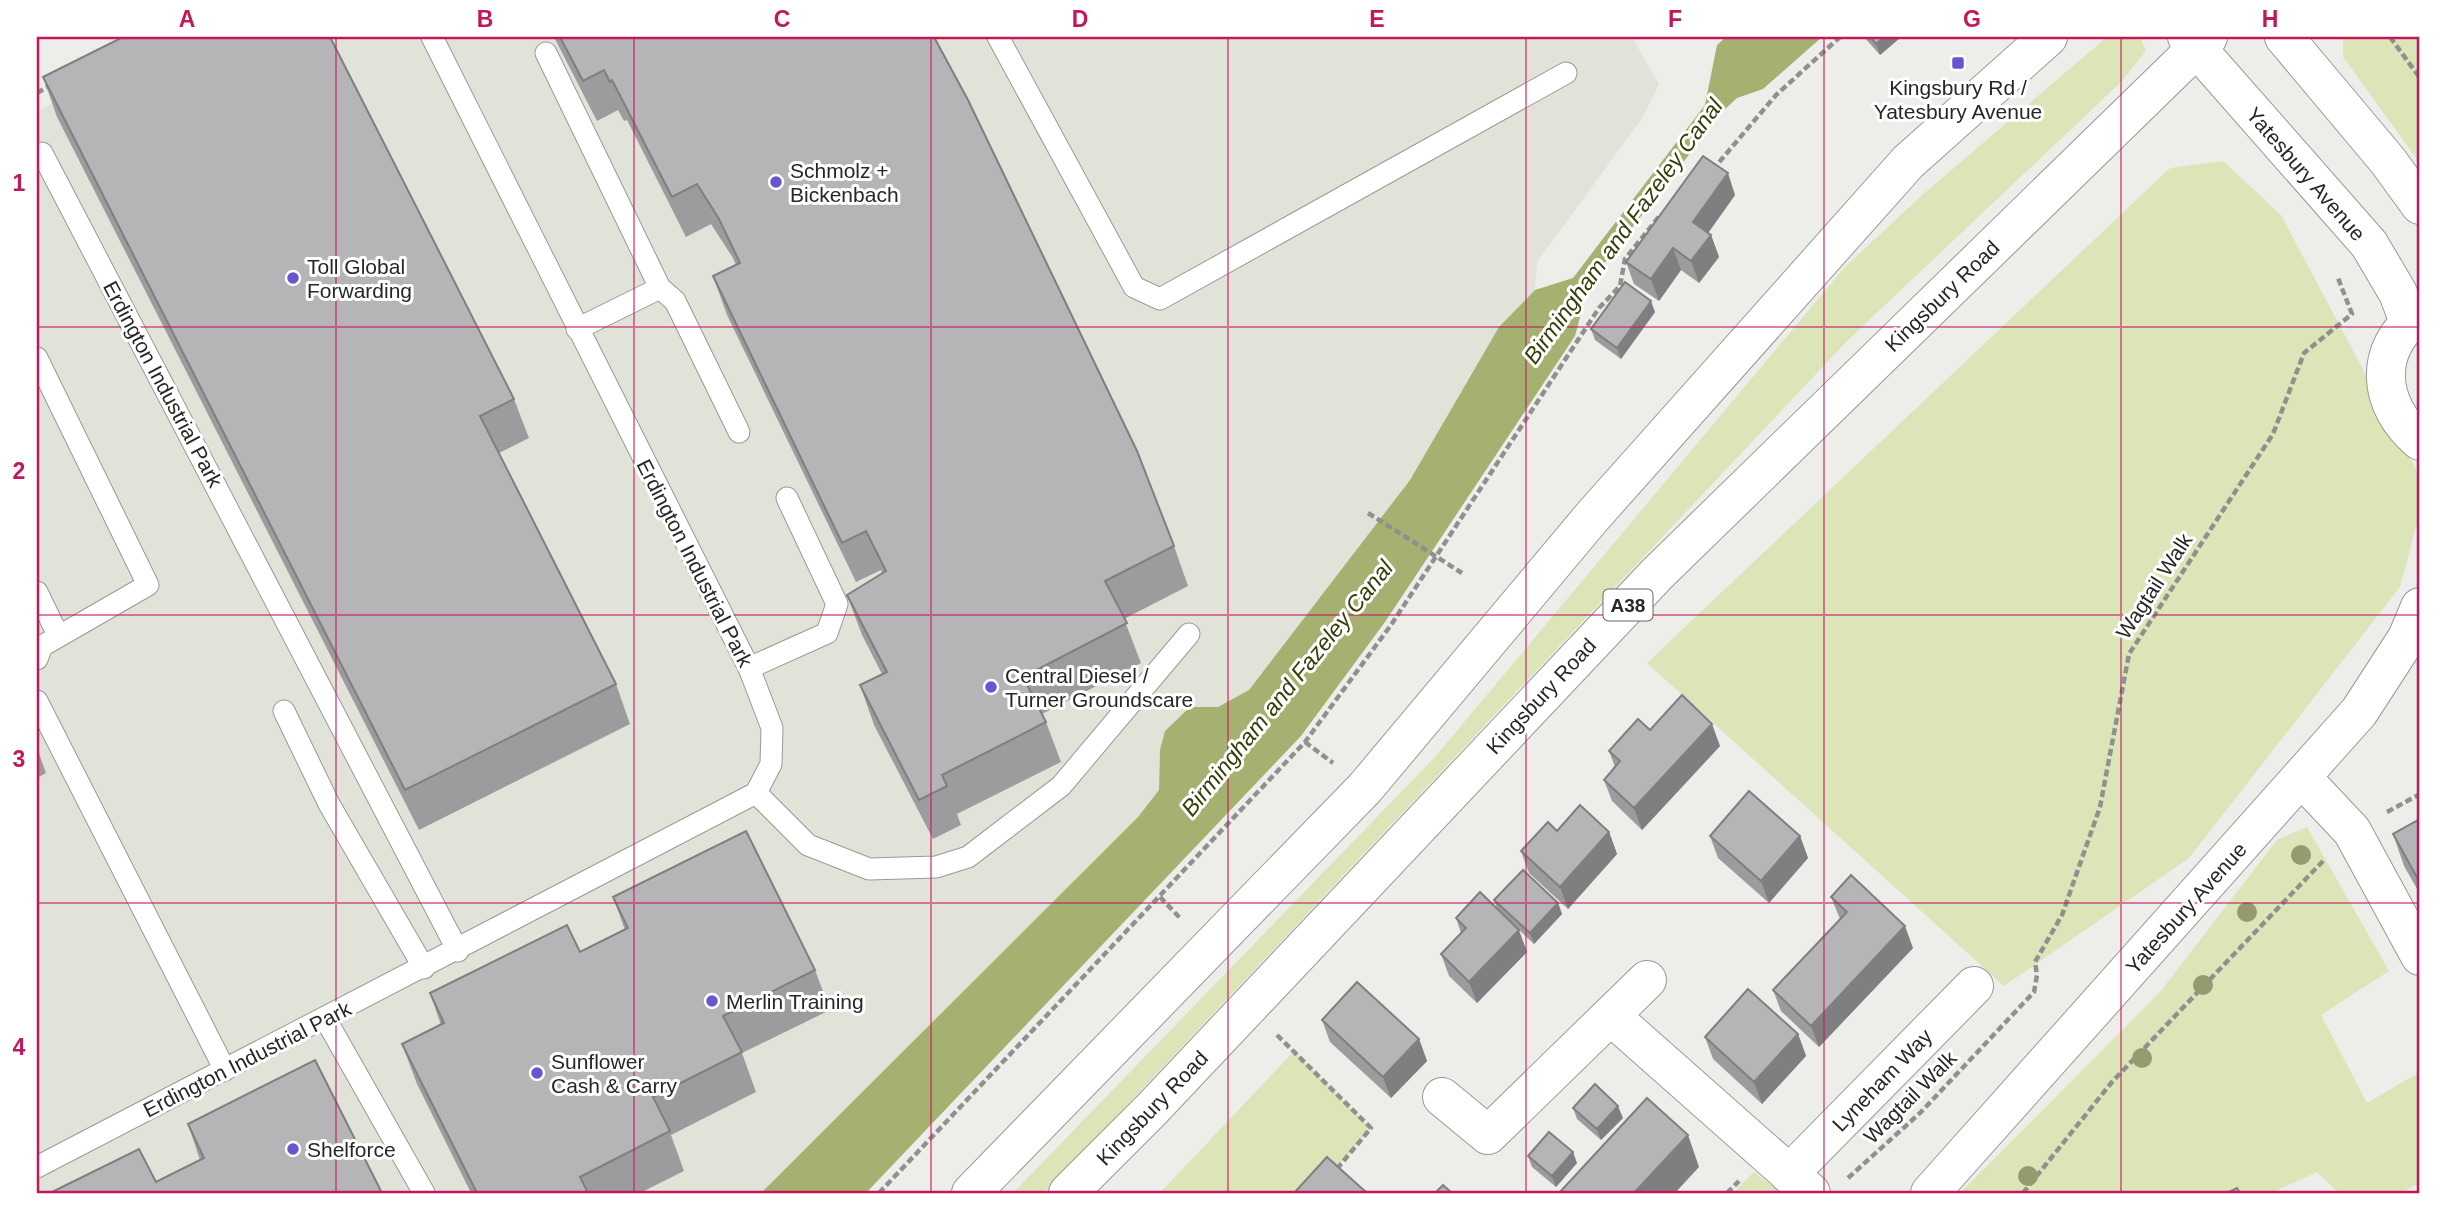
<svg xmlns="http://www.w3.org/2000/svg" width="2457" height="1230" font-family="Arial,sans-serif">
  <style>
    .built { fill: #e1e3d9 }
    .green { fill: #dbe5b8 }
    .water { fill: #a5b170 }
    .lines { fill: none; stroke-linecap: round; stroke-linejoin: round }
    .service-casing { stroke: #999a97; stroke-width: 23 }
    .minor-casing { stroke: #999a97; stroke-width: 40 }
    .tertiary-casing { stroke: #999a97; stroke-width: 40 }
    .trunk-casing { stroke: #999a97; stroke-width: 40 }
    .path { stroke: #90908e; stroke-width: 4.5; stroke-dasharray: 7 3.5; stroke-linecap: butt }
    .service { stroke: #fff; stroke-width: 21 }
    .minor { stroke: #fff; stroke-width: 38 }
    .tertiary { stroke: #fff; stroke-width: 38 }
    .trunk { stroke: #fff; stroke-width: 38 }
    .path-bridge { stroke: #90908e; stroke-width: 4.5; stroke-dasharray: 7 3.5; stroke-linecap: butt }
    .tree { fill: #969a70 }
    .wall { fill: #9c9c9e }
    .shaded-wall { fill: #7f7f81 }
    .building { fill: #b5b5b8; stroke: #7f7f81; stroke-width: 2 }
    .grid { fill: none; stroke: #c2185b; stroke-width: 2; stroke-opacity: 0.55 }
    .poi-dot { fill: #6855cf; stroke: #fff; stroke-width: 2.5 }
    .labels { text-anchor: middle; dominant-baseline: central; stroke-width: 6; stroke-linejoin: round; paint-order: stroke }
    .shield { fill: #fff; stroke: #686867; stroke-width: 2 }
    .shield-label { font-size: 19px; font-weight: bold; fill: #272726 }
    .poi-label { font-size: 21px; fill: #272726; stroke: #fff; text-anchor: start }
    .street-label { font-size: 21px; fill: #272726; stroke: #fff }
    .water-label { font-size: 23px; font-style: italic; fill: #373e0b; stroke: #fff }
    .neatline { fill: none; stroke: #c2185b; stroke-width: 2.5 }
    .grid-label { font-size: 23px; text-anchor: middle; font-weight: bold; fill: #c2185b }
  </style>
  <rect width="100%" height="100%" fill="#ededea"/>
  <path class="built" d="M181 37H1632L1659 84 1643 117 1537 262 1535 290 1499 327 1410 480 1249 690 1218 707H1190L1160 750 1159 790 1138 817 761 1193H37V111Z"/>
  <g class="green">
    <path d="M2107 37H2140L2146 51 2120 83 1848 340 1044 1193H1013L1435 757 1844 268 1921 196Z"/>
    <path d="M2343 37H2420V163L2343 57Z"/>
    <path d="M2223 161 2281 215 2420 477V511L2400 587 2189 858 2004 986 1647 663 2170 168Z"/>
    <path d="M2307 827 2389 971 2321 1015 2367 1103 2420 1072V1183L2401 1193H2339L2317 1172 2271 1193H1960L2160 992 2277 840Z"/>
    <path d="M1294 1051 1371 1128 1316 1193H1160Z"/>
    <path d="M1754 1172 1782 1193H1733Z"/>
  </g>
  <path class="water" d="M1726 37H1822L1763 89 1737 98 1723 111 1589 283 1575 336 1385 622 1301 736 866 1193H761L1138 817 1159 790 1160 750 1165 731 1190 707H1218L1249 690 1410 480 1499 327 1535 290 1573 278 1705 105 1717 45Z"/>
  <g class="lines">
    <g class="service-casing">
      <g id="service">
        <path d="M998 37 1134 287 1160 299 1566 73"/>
        <path d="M546 53 660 288"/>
        <path d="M42 153 458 951"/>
        <path d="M577 329 660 288 675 301 739 432"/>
        <path d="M37 358 148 585 42 646 37 659"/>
        <path d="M37 592 58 635"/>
        <path d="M749 668 827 633 837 604 787 498"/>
        <path d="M37 701 225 1070"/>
        <path d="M284 711 329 804 424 968"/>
        <path d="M756 793 808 845 869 869 936 867 968 857 1061 786 1189 634"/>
        <path d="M325 1018 424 1193"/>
        <path d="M37 1167 756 793 771 764 772 728 749 668 432 37"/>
      </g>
    </g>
    <g class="minor-casing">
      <g id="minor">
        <path d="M2303 779 2352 831 2420 956"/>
        <path d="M1612 1017 1811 1193"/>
        <path d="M1442 1097 1488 1135 1647 980"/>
        <path d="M1789 1174 1974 986"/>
      </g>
    </g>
    <g class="tertiary-casing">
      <g id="tertiary">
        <path d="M2187 37 2369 244 2398 293 2409 322"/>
        <path d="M2284 37 2388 161 2420 205"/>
        <path d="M2420 314C2372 349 2377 405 2420 441"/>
        <path d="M1930 1193 2359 712 2407 638 2420 607"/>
      </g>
    </g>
    <g class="trunk-casing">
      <g id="trunk">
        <path d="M971 1193 1365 788 1592 517 1908 162 2048 37"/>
        <path d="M1068 1193 1152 1109 1657 574 2208 37"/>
      </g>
    </g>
    <g class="path">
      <path d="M2390 37 2420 78"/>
      <path d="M37 93 49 86"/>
      <path d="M1711 167H1715L1776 95 1840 37"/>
      <path d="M1305 742 1333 763"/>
      <path d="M2387 812 2420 794"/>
      <path d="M1160 897 1181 919"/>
      <path d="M1277 1035 1371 1128 1336 1170"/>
      <path d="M1848 1178 1920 1113 2034 992 2037 975 2035 962 2062 915 2100 807 2129 654 2273 434 2304 353 2352 314 2338 278"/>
      <path d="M879 1193 1305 742 1391 625 1599 308 1620 286 1625 259 1661 214"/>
      <path d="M1727 1193 1739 1181"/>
      <path d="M2023 1193 2112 1082 2323 861"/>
    </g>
    <use href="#service" class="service"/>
    <use href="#minor" class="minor"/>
    <use href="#tertiary" class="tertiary"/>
    <use href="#trunk" class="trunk"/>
    <path class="path-bridge" d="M1368 513 1462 573"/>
  </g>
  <g class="tree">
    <circle cx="2301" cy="855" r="10"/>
    <circle cx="2247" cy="912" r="10"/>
    <circle cx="2203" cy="985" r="10"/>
    <circle cx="2142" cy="1058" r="10"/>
    <circle cx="2028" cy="1176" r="10"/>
  </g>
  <g class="wall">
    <path d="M554 37H934L1174 546 1188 586 1124 619 1141 663 1042 714 1046 722 1061 762 957 814 961 825 933 839 874 725 860 685 882 674 862 635 847 595 882 574 881 570 856 582 727 315 713 276 736 265 733 258 711 224 686 237 627 120 624 121 618 110 597 121Z"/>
    <path d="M1864 37H1901L1880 55Z"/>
    <path d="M43 77 514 399 529 438 499 453 616 684 630 724 419 830 57 117Z"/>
    <path d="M1735 195 1708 233 1711 235 1719 257 1699 283 1681 270 1659 301 1634 284 1626 262Z"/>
    <path d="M1655 312 1621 359 1595 340 1591 329Z"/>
    <path d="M1650 730 1720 746 1642 830 1612 801 1604 780 1615 767 1609 751Z"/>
    <path d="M37 748 46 773 37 778Z"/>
    <path d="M2420 819V894L2404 866 2393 834Z"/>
    <path d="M1557 831 1609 832 1617 854 1568 909 1529 873 1521 851Z"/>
    <path d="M1710 836H1800L1808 858 1769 903 1718 858Z"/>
    <path d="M613 897 815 970 830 1010 742 1053 756 1092 671 1135 684 1171 640 1193H471L417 1084 402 1044 441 1025 430 993 580 952 625 930Z"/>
    <path d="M1831 897 1913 948 1819 1047 1781 1011 1773 990 1840 919Z"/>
    <path d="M1494 900 1558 903 1562 914 1534 944 1507 919 1527 952 1477 1003 1449 976 1441 954 1461 933 1456 918 1498 911Z"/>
    <path d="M1322 1020 1419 1039 1427 1061 1391 1098 1330 1042Z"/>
    <path d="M1798 1034 1806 1056 1762 1104 1713 1059 1705 1037Z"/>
    <path d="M1573 1108 1623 1118 1601 1140 1577 1119Z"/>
    <path d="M188 1124 382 1193 156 1182 200 1160Z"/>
    <path d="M1528 1156 1577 1163 1556 1187 1532 1167Z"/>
  </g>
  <g class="shaded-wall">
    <path d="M1884 37H1901L1880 55 1876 44Z"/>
    <path d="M1728 173 1735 195 1701 243 1693 222Z"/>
    <path d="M1711 235 1719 257 1699 283 1691 261Z"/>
    <path d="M1673 248 1681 270 1659 301 1651 279Z"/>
    <path d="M1651 301 1655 312 1621 359 1617 348Z"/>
    <path d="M1712 724 1720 746 1642 830 1634 808Z"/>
    <path d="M1609 832 1617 854 1568 909 1560 887Z"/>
    <path d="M1800 836 1808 858 1769 903 1761 881Z"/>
    <path d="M1558 903 1562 914 1534 944 1530 933Z"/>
    <path d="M1905 926 1913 948 1819 1047 1811 1026Z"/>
    <path d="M1519 930 1527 952 1477 1003 1469 982Z"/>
    <path d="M1798 1034 1806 1056 1762 1104 1754 1082Z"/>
    <path d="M1419 1039 1427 1061 1391 1098 1383 1077Z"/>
    <path d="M1618 1106 1623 1118 1601 1140 1597 1129Z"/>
    <path d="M1688 1135 1699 1167 1675 1193H1634Z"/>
    <path d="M1573 1152 1577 1163 1556 1187 1552 1176Z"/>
  </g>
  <g class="building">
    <path d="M123 37H330L514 399 480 416 616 684 405 790 43 77Z"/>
    <path d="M560 37H934L968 100 1137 451 1174 546 1105 581 1127 623 1023 677 1046 722 942 775 947 786 919 800 860 685 887 672 847 595 886 571 866 531 842 543 713 276 740 263 719 219 697 184 672 197 612 80 610 82 604 70 583 81Z"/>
    <path d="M1870 37H1884L1876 44Z"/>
    <path d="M1703 156 1728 173 1693 222 1711 235 1691 261 1673 248 1651 279 1626 262Z"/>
    <path d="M1625 282 1651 301 1617 348 1591 329Z"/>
    <path d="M1682 695 1712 724 1634 808 1604 780 1620 761 1609 751 1638 719 1650 730Z"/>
    <path d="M1749 791 1800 836 1761 881 1710 836Z"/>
    <path d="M1580 805 1609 832 1560 887 1521 851 1548 822 1557 831Z"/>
    <path d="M2420 819V881H2419L2393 834Z"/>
    <path d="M746 831 815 970 723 1016 742 1052 653 1097 670 1131 580 1177 588 1193H477L402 1044 444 1023 430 993 567 925 580 952 628 928 613 897Z"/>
    <path d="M1523 870 1558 903 1530 933 1494 900Z"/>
    <path d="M1851 875 1905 926 1811 1026 1773 990 1847 912 1831 897Z"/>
    <path d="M1480 892 1519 930 1469 982 1441 954 1466 928 1456 918Z"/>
    <path d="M1357 982 1419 1039 1383 1077 1322 1020Z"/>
    <path d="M1748 989 1798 1034 1754 1082 1705 1037Z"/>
    <path d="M315 1060 382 1193H50L139 1149 156 1182 204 1158 188 1124Z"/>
    <path d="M1595 1084 1618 1106 1597 1129 1573 1108Z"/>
    <path d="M1647 1098 1688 1135 1634 1193H1559Z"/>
    <path d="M1549 1132 1573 1152 1552 1176 1528 1156Z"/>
    <path d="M1327 1157 1367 1193H1294Z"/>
    <path d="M1443 1185 1452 1193H1435Z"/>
    <path d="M2237 1188 2240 1193H2227Z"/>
  </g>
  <path class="grid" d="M336 37V1193M634 37V1193M931 37V1193M1228 37V1193M1526 37V1193M1824 37V1193M2121 37V1193M37 327H2420M37 615H2420M37 903H2420"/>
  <g class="poi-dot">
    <rect x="1951" y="56" width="14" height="14" rx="3.5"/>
    <circle cx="776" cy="182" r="7"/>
    <circle cx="293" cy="278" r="7"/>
    <circle cx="991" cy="687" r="7"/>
    <circle cx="712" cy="1001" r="7"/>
    <circle cx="537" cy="1073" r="7"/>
    <circle cx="293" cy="1149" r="7"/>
  </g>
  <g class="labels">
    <rect class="shield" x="1603.5" y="589.5" width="49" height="31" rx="5"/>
    <g class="shield-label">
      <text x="1628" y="605">A38</text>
    </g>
    <g class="poi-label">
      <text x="1958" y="87" text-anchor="middle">Kingsbury Rd /<tspan x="1958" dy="24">Yatesbury Avenue</tspan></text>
      <text x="790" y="170">Schmolz +<tspan x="790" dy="24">Bickenbach</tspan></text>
      <text x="307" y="266">Toll Global<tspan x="307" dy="24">Forwarding</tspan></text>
      <text x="1005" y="675">Central Diesel /<tspan x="1005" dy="24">Turner Groundscare</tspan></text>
      <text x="726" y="1001">Merlin Training</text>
      <text x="551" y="1061">Sunflower<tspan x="551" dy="24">Cash &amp; Carry</tspan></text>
      <text x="307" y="1149">Shelforce</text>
    </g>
    <g class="street-label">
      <text transform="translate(2306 174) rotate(49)">Yatesbury Avenue</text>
      <text transform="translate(1942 296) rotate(-44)">Kingsbury Road</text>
      <text transform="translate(163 384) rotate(62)">Erdington Industrial Park</text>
      <text transform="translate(695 563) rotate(63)">Erdington Industrial Park</text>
      <text transform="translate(2154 586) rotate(-57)">Wagtail Walk</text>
      <text transform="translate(1541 696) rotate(-47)">Kingsbury Road</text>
      <text transform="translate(2186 908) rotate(-48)">Yatesbury Avenue</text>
      <text transform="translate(247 1059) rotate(-27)">Erdington Industrial Park</text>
      <text transform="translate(1882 1080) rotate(-46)">Lyneham Way</text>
      <text transform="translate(1910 1097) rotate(-45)">Wagtail Walk</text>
      <text transform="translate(1152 1108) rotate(-46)">Kingsbury Road</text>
    </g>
    <g class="water-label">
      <text transform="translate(1623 231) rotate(-54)">Birmingham and Fazeley Canal</text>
      <text transform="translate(1287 688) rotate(-51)">Birmingham and Fazeley Canal</text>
    </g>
  </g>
  <rect width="2457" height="1230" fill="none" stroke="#ffffff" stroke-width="77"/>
  <rect x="38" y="38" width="2380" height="1154" class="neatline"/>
  <g class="grid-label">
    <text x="187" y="27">A</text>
    <text x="485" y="27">B</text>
    <text x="782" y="27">C</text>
    <text x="1080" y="27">D</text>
    <text x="1377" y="27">E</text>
    <text x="1675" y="27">F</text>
    <text x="1972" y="27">G</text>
    <text x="2270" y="27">H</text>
    <text x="19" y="191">1</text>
    <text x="19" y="479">2</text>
    <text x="19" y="767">3</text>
    <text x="19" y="1055">4</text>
  </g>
</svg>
